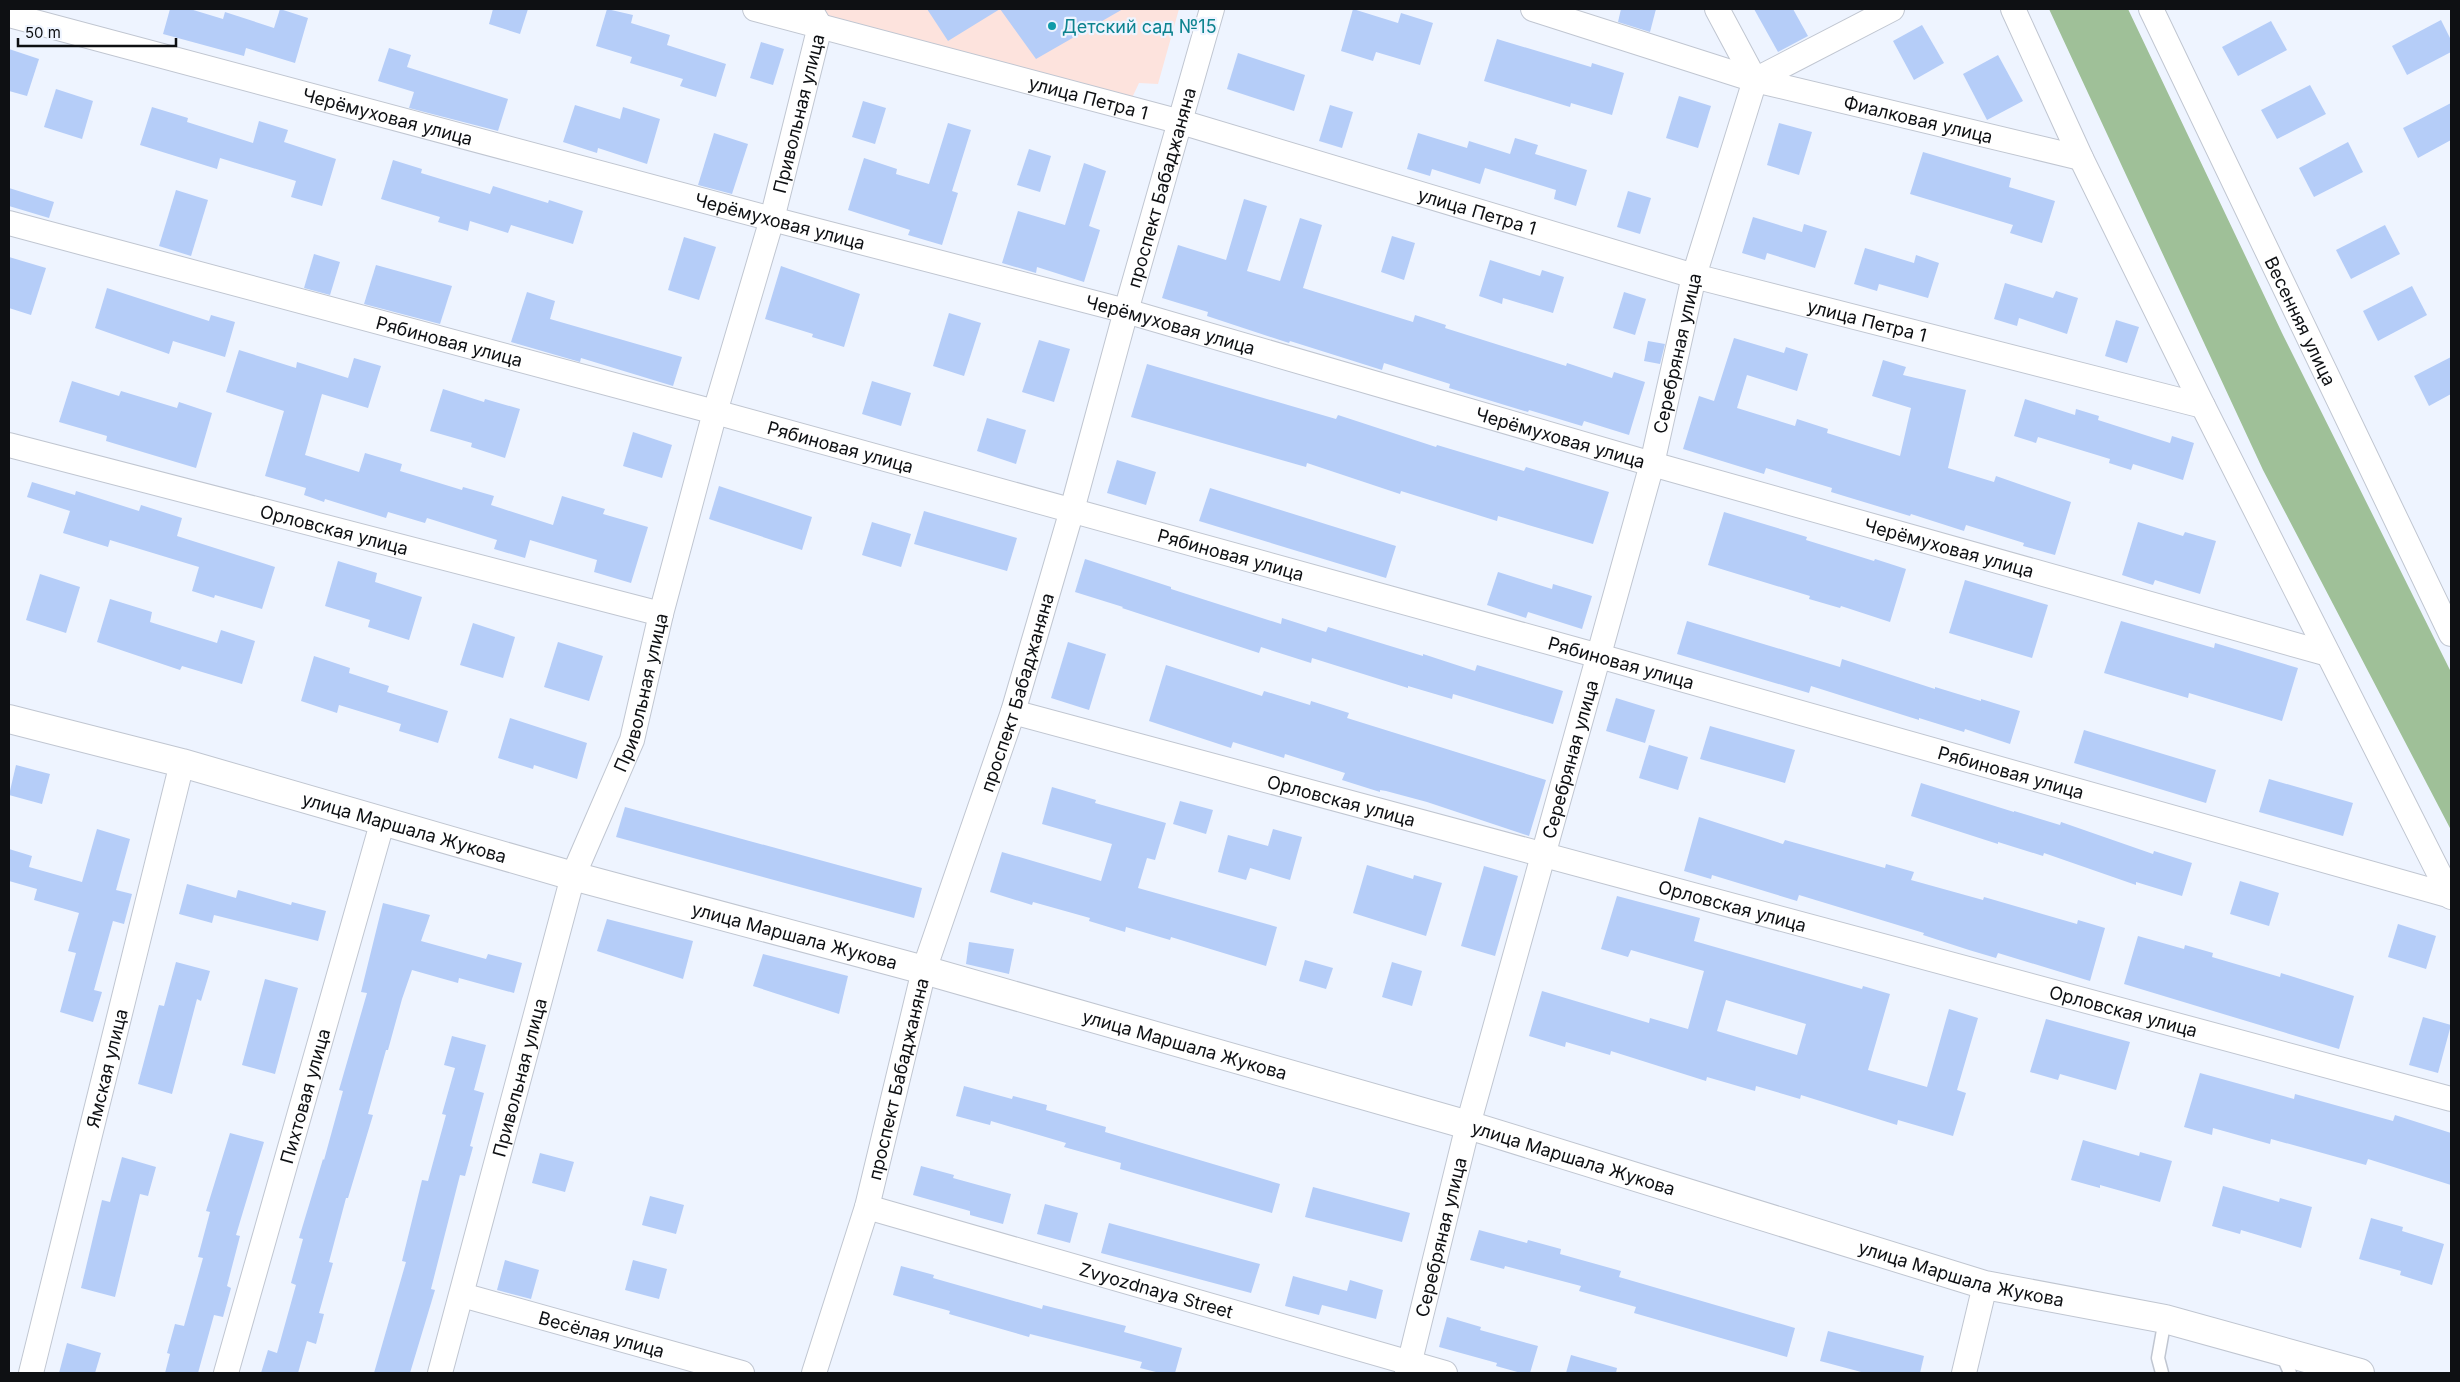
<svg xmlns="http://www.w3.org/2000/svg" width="2460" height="1382" font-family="Inter,sans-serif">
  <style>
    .education { fill: #fde3dd }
    .forest { fill: #9fc098 }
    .building { fill: #b5cdf8; fill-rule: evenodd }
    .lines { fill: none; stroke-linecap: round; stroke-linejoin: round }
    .service-casing { stroke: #c0c6d1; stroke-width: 15 }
    .minor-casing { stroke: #c0c6d1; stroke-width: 26 }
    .secondary-casing { stroke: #c0c6d1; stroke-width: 30 }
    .service { stroke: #fff; stroke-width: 12 }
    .minor { stroke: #fff; stroke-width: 24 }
    .secondary { stroke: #fff; stroke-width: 28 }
    .culture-dot { fill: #0f9aa8; stroke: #eef4ff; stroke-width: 2 }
    .labels { text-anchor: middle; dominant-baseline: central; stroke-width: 4.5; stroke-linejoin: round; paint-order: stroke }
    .culture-label { font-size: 18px; fill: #0d838f; stroke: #eef4ff; text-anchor: start }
    .street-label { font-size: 18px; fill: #0e1013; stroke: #eef4ff }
  </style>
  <rect width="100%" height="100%" fill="#eef4ff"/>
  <path class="education" d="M818 9H1179L1158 84 1139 83 1131 100 820 19Z"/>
  <path class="forest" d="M2049 9H2128L2282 333 2451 672V830L2263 470Z"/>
  <g class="building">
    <path d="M170 9H190L223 19 225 12 274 28 280 9 308 18 295 63 246 48 244 56 163 34Z"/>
    <path d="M493 9H528L520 34 489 24Z"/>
    <path d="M607 9 633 15 631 23 670 35 667 45 726 64 716 97 680 86 683 79 630 63 632 57 596 46Z"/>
    <path d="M927 9H1123L1036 59 1000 9 948 41Z"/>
    <path d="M1353 9 1398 23 1401 13 1433 23 1420 65 1376 52 1373 61 1341 51Z"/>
    <path d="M1621 9H1656L1650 32 1618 22Z"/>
    <path d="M1754 9H1793L1808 36 1778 52Z"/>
    <path d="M2441 20 2451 40V52L2407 75 2392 46Z"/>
    <path d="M2271 21 2287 50 2238 76 2222 47Z"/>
    <path d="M1922 25 1944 63 1914 80 1893 41Z"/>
    <path d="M1497 39 1591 67 1592 63 1624 73 1612 115 1571 103 1570 107 1484 81Z"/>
    <path d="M761 42 784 49 773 85 750 78Z"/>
    <path d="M389 48 411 55 407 67 508 99 498 131 409 108 414 92 378 81Z"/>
    <path d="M9 49 39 59 27 96 9 91Z"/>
    <path d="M1238 53 1305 75 1294 111 1227 89Z"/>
    <path d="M1998 55 2023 101 1987 120 1963 74Z"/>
    <path d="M2310 85 2326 114 2277 139 2261 110Z"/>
    <path d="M56 89 93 101 82 139 44 127Z"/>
    <path d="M1679 96 1711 106 1698 148 1666 138Z"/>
    <path d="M863 101 886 108 875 144 852 137Z"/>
    <path d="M2451 103V140L2418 158 2403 128Z"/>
    <path d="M575 105 620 119 623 107 660 119 647 164 598 148 597 153 563 142Z"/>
    <path d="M1330 105 1353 112 1342 148 1319 141Z"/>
    <path d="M152 107 188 118 187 122 253 143 259 121 288 130 284 142 336 159 322 206 291 197 296 181 220 158 217 169 140 145Z"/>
    <path d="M948 123 971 130 952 191 958 193 942 245 908 235 910 230 848 210 864 158 897 169 896 174 929 184Z"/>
    <path d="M1779 123 1812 132 1799 175 1767 165Z"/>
    <path d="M714 133 748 144 732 194 698 185Z"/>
    <path d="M1418 133 1467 148 1469 141 1510 154 1515 138 1538 145 1535 154 1587 170 1576 206 1554 199 1556 190 1485 168 1480 184 1432 169 1430 176 1407 169Z"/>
    <path d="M2348 142 2363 172 2314 197 2299 168Z"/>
    <path d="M1029 149 1051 156 1040 192 1017 185Z"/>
    <path d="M1923 152 2011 178 2009 187 2055 201 2042 243 2010 233 2013 225 1910 194Z"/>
    <path d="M393 160 422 169 421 173 490 194 493 186 548 203 549 200 583 211 573 244 511 225 508 233 470 221 468 231 438 222 440 217 381 199Z"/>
    <path d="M1084 163 1106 171 1089 226 1100 230 1084 282 1037 267 1036 273 1002 263 1018 211 1065 225Z"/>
    <path d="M9 188 54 202 49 218 9 206Z"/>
    <path d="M176 190 208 200 191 256 159 246Z"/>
    <path d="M1628 191 1651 198 1640 234 1617 227Z"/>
    <path d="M1244 199 1267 206 1247 271 1280 281 1300 218 1322 225 1303 288 1413 322 1415 315 1446 325 1445 328 1566 366 1567 363 1612 378 1614 372 1645 382 1629 435 1584 421 1582 426 1529 410 1528 412 1449 388 1450 384 1384 363 1382 370 1290 341 1289 343 1207 316 1208 312 1162 298 1178 245 1226 260Z"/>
    <path d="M1753 217 1802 232 1804 224 1827 231 1815 268 1767 253 1765 260 1742 253Z"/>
    <path d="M2385 225 2400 254 2351 279 2336 250Z"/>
    <path d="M1392 236 1415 243 1404 280 1381 272Z"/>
    <path d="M684 237 716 247 699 300 668 290Z"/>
    <path d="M1865 248 1914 263 1916 255 1939 263 1928 298 1879 284 1877 291 1854 284Z"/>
    <path d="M314 254 340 262 330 295 304 288Z"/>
    <path d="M9 257 46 268 31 315 9 308Z"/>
    <path d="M1490 260 1540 276 1542 270 1564 277 1553 313 1503 298 1502 304 1479 296Z"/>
    <path d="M376 265 452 286 440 324 364 304Z"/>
    <path d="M781 266 860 294 844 347 812 337 813 334 765 319Z"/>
    <path d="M2005 283 2053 298 2056 291 2078 298 2067 334 2019 318 2017 326 1994 319Z"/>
    <path d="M2412 286 2427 315 2378 341 2363 311Z"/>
    <path d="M107 288 209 321 211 315 235 322 225 357 173 341 169 354 95 328Z"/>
    <path d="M527 292 555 301 550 319 682 357 673 386 581 358 580 362 511 342Z"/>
    <path d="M1624 292 1646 299 1635 335 1613 328Z"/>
    <path d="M949 313 981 323 964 376 933 366Z"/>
    <path d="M2116 320 2139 327 2127 363 2105 356Z"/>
    <path d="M1734 338 1784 353 1786 347 1808 354 1797 391 1747 375 1737 408 1795 426 1797 419 1828 429 1827 433 1900 456 1911 408 1872 396 1883 360 1906 367 1903 375 1966 390 1948 468 1994 482 1996 476 2071 502 2055 555 2023 546 2024 543 1966 525 1964 531 1911 514 1910 516 1831 492 1832 488 1766 468 1764 474 1683 449 1699 396 1714 401Z"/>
    <path d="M1039 340 1070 349 1054 402 1022 392Z"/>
    <path d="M1648 341 1665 344 1660 364 1644 361Z"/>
    <path d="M239 350 296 368 297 362 348 378 354 358 381 366 368 408 322 394 305 455 359 472 365 453 402 464 400 471 462 490 463 487 494 496 491 505 553 525 562 496 605 509 603 514 648 527 631 583 594 572 597 560 530 540 525 558 494 549 497 540 427 518 425 523 388 512 386 518 325 499 324 502 304 495 306 488 265 476 284 411 226 392Z"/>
    <path d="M2451 357V394L2429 406 2414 376Z"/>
    <path d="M1147 364 1336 419 1338 415 1436 447 1437 445 1524 471 1526 467 1609 492 1593 544 1498 516 1497 521 1401 491 1400 494 1307 463 1306 467 1131 417Z"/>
    <path d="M72 381 119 396 121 391 177 408 179 402 212 413 196 468 106 441 107 436 59 422Z"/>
    <path d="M872 381 911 393 901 426 862 414Z"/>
    <path d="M443 389 484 402 485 399 520 409 505 458 471 447 472 443 430 431Z"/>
    <path d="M2025 399 2075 415 2076 409 2099 416 2098 420 2170 443 2172 436 2194 443 2183 480 2133 464 2131 470 2109 463 2110 459 2038 437 2036 443 2014 436Z"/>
    <path d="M987 418 1026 430 1016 464 977 451Z"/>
    <path d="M633 432 672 445 662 478 623 466Z"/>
    <path d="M1117 460 1156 472 1146 505 1107 493Z"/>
    <path d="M32 482 75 495 76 491 139 511 141 505 182 518 177 536 275 567 262 609 215 595 214 598 192 591 199 567 110 540 108 547 63 533 70 511 27 497Z"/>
    <path d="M719 486 812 517 802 550 709 519Z"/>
    <path d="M1210 488 1396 546 1386 578 1199 521Z"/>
    <path d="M924 511 1017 538 1007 571 914 544Z"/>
    <path d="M1724 512 1807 537 1806 540 1874 561 1875 559 1906 569 1890 622 1841 606 1840 608 1809 599 1810 596 1708 565Z"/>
    <path d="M872 522 911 534 901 567 862 555Z"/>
    <path d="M2138 522 2183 536 2185 532 2216 541 2200 594 2155 580 2153 585 2122 575Z"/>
    <path d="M1085 559 1171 587V589L1281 624 1282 618 1326 632 1328 627 1423 656V654L1475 671 1477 665 1563 691 1553 724 1453 694 1452 699 1408 686V688L1312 658 1311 663 1261 647 1259 653 1122 608 1123 607 1075 592Z"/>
    <path d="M338 561 377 573 375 582 422 597 409 640 368 627 370 620 325 606Z"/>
    <path d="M1498 572 1552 589 1553 584 1592 596 1582 629 1528 612 1526 618 1487 605Z"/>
    <path d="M40 574 80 587 66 633 26 620Z"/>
    <path d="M1965 580 2048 605 2032 658 1949 633Z"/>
    <path d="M110 599 152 612 150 622 217 643 221 630 255 641 242 684 182 666 180 670 97 642Z"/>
    <path d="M1687 621 1840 667 1842 659 1935 689V687L1981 701V699L2020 711 2010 744 1965 729 1964 732 1919 718V720L1811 686 1809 693 1677 654Z"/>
    <path d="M2121 621 2214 648 2215 643 2298 668 2282 721 2189 693 2188 698 2104 673Z"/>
    <path d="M473 623 515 637 503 678 460 665Z"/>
    <path d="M558 642 603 656 589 701 544 687Z"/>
    <path d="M1068 642 1106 654 1089 710 1051 698Z"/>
    <path d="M314 656 350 668 349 673 389 686 387 692 448 711 438 743 399 731 401 724 339 705 337 713 301 701Z"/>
    <path d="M1166 665 1262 696 1264 691 1310 705 1311 701 1349 713 1347 718 1546 780 1529 836 1427 802 1386 791 1380 790V792L1342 780 1345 773 1285 754 1284 758 1233 742 1231 748 1149 721Z"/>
    <path d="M1616 698 1655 710 1645 743 1606 731Z"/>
    <path d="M510 718 587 743 577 779 534 765 533 769 498 758Z"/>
    <path d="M1710 726 1795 750 1785 783 1700 759Z"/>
    <path d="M2084 730 2216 770 2206 803 2074 763Z"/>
    <path d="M1649 745 1688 757 1678 790 1639 778Z"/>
    <path d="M16 765 50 774 42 804 9 795Z"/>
    <path d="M2269 779 2353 803 2343 836 2259 812Z"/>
    <path d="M1921 783 2014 812V811L2060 825 2061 822 2153 854 2154 851 2192 863 2182 896 2136 882V885L2044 853 2043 856 1998 842V844L1911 816Z"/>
    <path d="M1052 787 1096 800 1095 803 1166 823 1155 860 1147 858 1138 888 1277 927 1266 966 1171 937 1170 940 1126 927 1125 932 1089 921 1090 918 1033 902 1032 905 990 892 1002 852 1101 881 1112 844 1042 824Z"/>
    <path d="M1180 801 1213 810 1206 834 1173 824Z"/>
    <path d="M625 807 922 888 914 918 616 837Z"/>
    <path d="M1699 817 1783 844 1785 840 1885 868 1886 864 1914 872 1911 880 1983 900 1984 897 2077 924 2078 920 2105 928 2090 981 1998 953 1996 958 1969 950 1923 935 1924 933 1799 895 1797 901 1712 875 1711 879 1684 871Z"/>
    <path d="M97 829 130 839 116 890 132 894 124 924 113 921 94 990 102 992 93 1022 60 1012 76 953 68 951 79 913 34 900 37 889 9 881V849L32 856 29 867 82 882Z"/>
    <path d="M1273 829 1302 837 1290 880 1250 868 1246 880 1218 872 1228 835 1268 846Z"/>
    <path d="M1367 865 1413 879 1414 875 1442 883 1426 936 1353 913Z"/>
    <path d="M1484 866 1518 876 1495 956 1461 946Z"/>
    <path d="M2240 881 2279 893 2269 926 2230 914Z"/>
    <path d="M187 884 236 898 238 890 291 905 292 902 326 911 318 941 214 915 212 923 179 914Z"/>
    <path d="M1617 896 1700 918 1694 941 1862 989 1863 986 1890 994 1868 1070 1927 1087 1949 1009 1978 1018 1957 1090 1966 1093 1953 1136 1898 1120 1897 1125 1801 1095 1800 1099 1756 1086 1755 1091 1707 1077 1706 1081 1611 1051 1610 1055 1566 1042 1565 1047 1529 1036 1542 991 1649 1023 1650 1018 1688 1029 1704 971 1631 950 1628 957 1601 949ZM1726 1000 1806 1024 1797 1055 1717 1031Z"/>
    <path d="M383 903 430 915 421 941 486 959 488 954 522 963 514 993 459 978 458 983 412 970 402 999 388 1050H386L368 1114 373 1115 348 1198H346L329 1262 333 1263 319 1313 324 1314 316 1344 307 1341 298 1373H261L268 1350 277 1353 296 1285 291 1283 303 1239 299 1238 323 1159 324 1160 343 1091 339 1090 367 993 361 992Z"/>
    <path d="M607 919 693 941 683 979 597 951Z"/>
    <path d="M2398 924 2436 936 2426 969 2388 957Z"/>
    <path d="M2138 936 2184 949 2185 945 2213 953 2212 957 2280 977 2281 973 2354 996 2339 1049 2124 984Z"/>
    <path d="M969 942 1014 949 1009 974 966 964Z"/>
    <path d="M763 954 848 976 839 1014 753 986Z"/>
    <path d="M1305 960 1333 968 1326 989 1299 981Z"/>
    <path d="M176 962 210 971 201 1001 197 999 172 1094 138 1084 159 1005 164 1006Z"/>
    <path d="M1392 962 1422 971 1412 1006 1382 997Z"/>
    <path d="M265 979 298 988 275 1074 242 1065Z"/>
    <path d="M2423 1017 2451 1025 2438 1073 2409 1065Z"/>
    <path d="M2046 1019 2130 1042 2116 1090 2060 1074 2058 1080 2030 1072Z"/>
    <path d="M452 1036 486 1045 474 1090 484 1093 470 1146 473 1147 465 1176 460 1175 431 1289 435 1290 410 1373H374L406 1262 402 1261 422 1180 428 1181 446 1115 442 1114 455 1068 444 1065Z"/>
    <path d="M2200 1073 2294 1099 2295 1094 2393 1121 2395 1115 2451 1133V1185L2368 1159 2366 1165 2271 1139 2270 1144 2213 1128 2212 1135 2184 1127Z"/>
    <path d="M964 1086 1012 1099 1013 1096 1047 1105 1046 1110 1106 1127 1105 1132 1280 1184 1272 1213 1120 1169 1121 1163 1064 1147 1066 1143 991 1121 990 1125 956 1116Z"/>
    <path d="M230 1133 264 1142 236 1235 240 1236 227 1286 231 1288 223 1317 214 1315 198 1373H165L170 1354 167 1353 175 1324 184 1326 203 1258 198 1257 210 1212 206 1211Z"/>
    <path d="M2083 1140 2139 1156 2140 1152 2172 1161 2160 1202 2100 1185V1188L2071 1180Z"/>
    <path d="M540 1153 574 1162 565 1192 532 1183Z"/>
    <path d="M122 1157 156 1167 148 1196 140 1194 115 1297 81 1288 102 1200 110 1202Z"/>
    <path d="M921 1166 954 1175 953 1178 1011 1194 1003 1224 970 1215V1211L913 1195Z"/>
    <path d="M2223 1186 2279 1202 2280 1198 2312 1207 2301 1248 2241 1230 2240 1234 2212 1226Z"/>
    <path d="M1313 1187 1410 1213 1402 1242 1305 1217Z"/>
    <path d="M650 1196 684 1205 676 1234 642 1225Z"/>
    <path d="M1045 1204 1078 1213 1070 1243 1037 1234Z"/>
    <path d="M2371 1218 2403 1227 2402 1231 2444 1244 2432 1285 2400 1275 2401 1271 2359 1259Z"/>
    <path d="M1109 1223 1260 1264 1251 1293 1101 1253Z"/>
    <path d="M1479 1230 1527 1243 1528 1240 1561 1249 1560 1254 1621 1271 1619 1277 1795 1328 1787 1357 1634 1313 1636 1307 1579 1291 1581 1286 1505 1266 1504 1269 1470 1260Z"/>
    <path d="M505 1260 539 1270 531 1299 497 1290Z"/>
    <path d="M633 1260 667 1269 659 1299 625 1290Z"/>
    <path d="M901 1266 934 1275 933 1278 1042 1309 1043 1305 1126 1326 1124 1332 1182 1348 1175 1373H1160L1140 1368 1142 1362 1030 1334 1029 1337 949 1314 950 1311 893 1295Z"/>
    <path d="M1293 1276 1347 1291 1350 1280 1383 1290 1376 1319 1322 1305 1319 1315 1285 1306Z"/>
    <path d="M1447 1317 1481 1327 1480 1330 1538 1346 1530 1373H1521L1496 1366 1497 1363 1439 1347Z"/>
    <path d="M1828 1331 1924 1356 1920 1373H1865L1820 1361Z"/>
    <path d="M67 1343 101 1353 95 1373H59Z"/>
    <path d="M1571 1355 1617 1368 1616 1373H1566Z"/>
  </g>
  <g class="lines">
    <g class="service-casing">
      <g id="service">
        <path d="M2281 1352 2290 1373"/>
        <path d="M2162 1373 2158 1358 2165 1319"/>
      </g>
    </g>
    <g class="minor-casing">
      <g id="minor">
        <path id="s1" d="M755 9 1181 122 1694 276 2203 406"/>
        <path id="s2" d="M1533 9 1755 80 2081 158"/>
        <path d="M2013 9 2081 158 2203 406 2451 897"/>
        <path id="s3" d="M2151 9 2451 634"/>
        <path id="s4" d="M9 15 772 219 1126 311 1652 464 2328 654"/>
        <path d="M1755 80 1892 9"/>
        <path id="s5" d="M9 223 715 412 1599 656 2451 896"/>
        <path id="s6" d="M9 445 661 614"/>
        <path id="s7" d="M1013 712 2451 1099"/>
        <path id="s8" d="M867 1207 1445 1373"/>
        <path id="s9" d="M462 1295 742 1373"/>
        <path id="s10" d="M31 1373 182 763"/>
        <path id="s11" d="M226 1373 383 820"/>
        <path id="s12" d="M440 1373 573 876 632 740 661 614 715 412 772 219 820 26 813 14"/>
        <path id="s13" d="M814 1373 867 1207 924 970 1013 712 1072 510 1126 311 1212 9"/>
        <path id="s14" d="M1407 1373 1468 1125 1652 464 1694 276 1755 80 1717 9"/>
        <path d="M1964 1373 1985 1285"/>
      </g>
    </g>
    <g class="secondary-casing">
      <g id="secondary">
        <path id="s15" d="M9 719 182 763 573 876 924 970 1468 1125 1985 1285 2165 1319 2360 1373"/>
      </g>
    </g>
    <use href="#service" class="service"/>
    <use href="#minor" class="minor"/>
    <use href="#secondary" class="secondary"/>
  </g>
  <circle class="culture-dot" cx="1052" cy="26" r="5"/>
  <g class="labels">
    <g class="culture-label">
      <text x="1062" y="26">Детский сад №15</text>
    </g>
    <g class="street-label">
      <text stroke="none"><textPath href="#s1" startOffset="345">улица Петра 1</textPath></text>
      <text stroke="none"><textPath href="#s12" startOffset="1311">Привольная улица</textPath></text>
      <text stroke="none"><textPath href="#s4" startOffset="392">Черёмуховая улица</textPath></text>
      <text stroke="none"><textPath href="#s2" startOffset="401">Фиалковая улица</textPath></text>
      <text stroke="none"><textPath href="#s13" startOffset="1236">проспект Бабаджаняна</textPath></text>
      <text stroke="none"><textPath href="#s1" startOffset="750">улица Петра 1</textPath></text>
      <text stroke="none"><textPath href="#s4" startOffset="798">Черёмуховая улица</textPath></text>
      <text stroke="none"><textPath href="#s1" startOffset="1155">улица Петра 1</textPath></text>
      <text stroke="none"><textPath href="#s3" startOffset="346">Весенняя улица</textPath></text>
      <text stroke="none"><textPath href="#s4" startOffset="1202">Черёмуховая улица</textPath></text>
      <text stroke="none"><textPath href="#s5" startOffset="456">Рябиновая улица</textPath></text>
      <text stroke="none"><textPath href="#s14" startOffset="1055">Серебряная улица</textPath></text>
      <text stroke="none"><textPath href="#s4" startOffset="1608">Черёмуховая улица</textPath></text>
      <text stroke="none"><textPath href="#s5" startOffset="861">Рябиновая улица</textPath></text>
      <text stroke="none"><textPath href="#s6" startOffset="336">Орловская улица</textPath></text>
      <text stroke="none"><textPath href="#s4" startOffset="2012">Черёмуховая улица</textPath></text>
      <text stroke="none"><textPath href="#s5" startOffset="1266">Рябиновая улица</textPath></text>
      <text stroke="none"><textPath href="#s5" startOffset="1671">Рябиновая улица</textPath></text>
      <text stroke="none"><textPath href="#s12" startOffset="711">Привольная улица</textPath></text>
      <text stroke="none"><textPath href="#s13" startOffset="711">проспект Бабаджаняна</textPath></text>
      <text stroke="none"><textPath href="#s14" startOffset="635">Серебряная улица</textPath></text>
      <text stroke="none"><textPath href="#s5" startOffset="2076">Рябиновая улица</textPath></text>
      <text stroke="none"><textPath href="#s7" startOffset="340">Орловская улица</textPath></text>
      <text stroke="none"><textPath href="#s15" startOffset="410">улица Маршала Жукова</textPath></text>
      <text stroke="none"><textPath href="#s7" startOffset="745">Орловская улица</textPath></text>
      <text stroke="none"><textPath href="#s15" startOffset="815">улица Маршала Жукова</textPath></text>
      <text stroke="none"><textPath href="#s7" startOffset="1150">Орловская улица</textPath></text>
      <text stroke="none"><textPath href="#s15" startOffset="1220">улица Маршала Жукова</textPath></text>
      <text stroke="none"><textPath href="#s10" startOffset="314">Ямская улица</textPath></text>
      <text stroke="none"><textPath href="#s12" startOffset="306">Привольная улица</textPath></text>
      <text stroke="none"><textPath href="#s13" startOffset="306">проспект Бабаджаняна</textPath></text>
      <text stroke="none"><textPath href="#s11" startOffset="288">Пихтовая улица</textPath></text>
      <text stroke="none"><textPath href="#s15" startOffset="1625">улица Маршала Жукова</textPath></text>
      <text stroke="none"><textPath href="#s14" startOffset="140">Серебряная улица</textPath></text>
      <text stroke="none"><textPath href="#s15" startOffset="2030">улица Маршала Жукова</textPath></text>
      <text stroke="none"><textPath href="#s8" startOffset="301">Zvyozdnaya Street</textPath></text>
      <text stroke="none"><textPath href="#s9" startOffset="145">Весёлая улица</textPath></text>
    </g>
  </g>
  <rect width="2460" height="1382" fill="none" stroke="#0e1013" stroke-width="20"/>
  <path d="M18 38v8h158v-8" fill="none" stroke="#0e1013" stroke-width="2.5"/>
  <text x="25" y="38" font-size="15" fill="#0e1013" stroke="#eef4ff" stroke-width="4" paint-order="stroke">50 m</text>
</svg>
